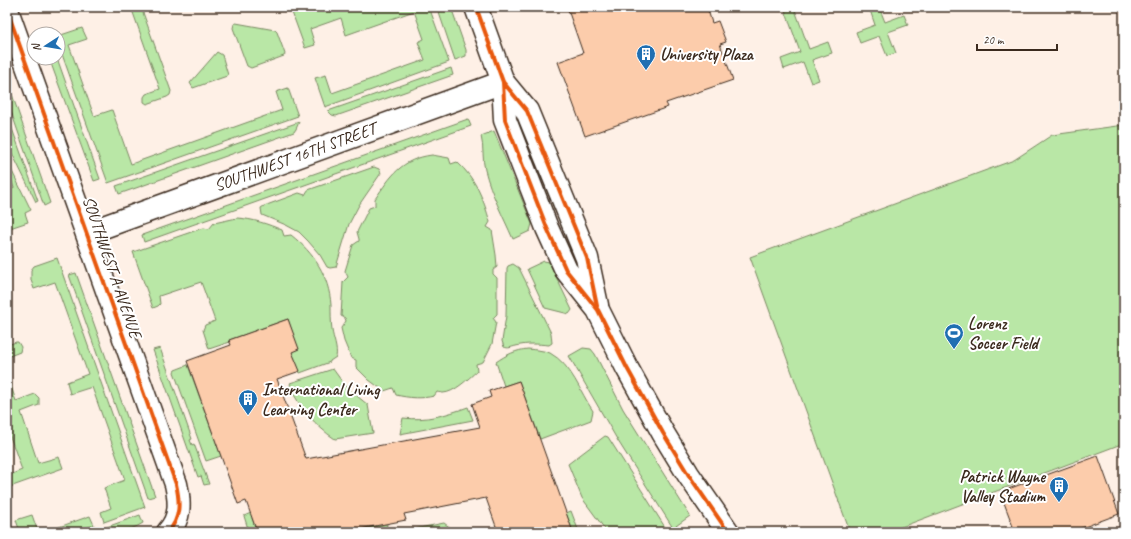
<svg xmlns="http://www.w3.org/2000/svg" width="1131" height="539" font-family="Caveat,sans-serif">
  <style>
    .green { fill: #b9e7a6; stroke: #7a8862 }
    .building { fill: #fcccab; stroke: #3b2a1e }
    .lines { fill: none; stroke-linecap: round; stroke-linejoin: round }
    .minor-casing { stroke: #3b2a1e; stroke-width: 25 }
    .secondary-casing { stroke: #3b2a1e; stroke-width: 25 }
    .minor { stroke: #fff; stroke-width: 22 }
    .secondary { stroke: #fff; stroke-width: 22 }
    .cycleway-casing { stroke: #fff; stroke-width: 6 }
    .cycleway { stroke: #e8590c; stroke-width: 4 }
    .labels { text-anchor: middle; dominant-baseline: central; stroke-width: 4; stroke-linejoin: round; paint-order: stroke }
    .poi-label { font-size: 17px; font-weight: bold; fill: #3b2a1e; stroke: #fff; text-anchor: start }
    .street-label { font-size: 17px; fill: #3b2a1e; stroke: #fff }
  </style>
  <rect width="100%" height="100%" fill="#fef0e6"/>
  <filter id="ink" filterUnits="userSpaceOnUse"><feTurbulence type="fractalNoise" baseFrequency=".025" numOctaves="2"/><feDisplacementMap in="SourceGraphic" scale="8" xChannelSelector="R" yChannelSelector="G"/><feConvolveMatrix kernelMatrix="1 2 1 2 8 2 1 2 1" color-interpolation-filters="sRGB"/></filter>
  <g filter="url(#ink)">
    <g class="green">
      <path d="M131 7H141L171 91 170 95 167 97 147 104 144 102V97L146 94 160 89Z"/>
      <path d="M290 7H429L449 62 325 107 315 78 326 75 332 93 425 60 418 42 424 39 414 11 346 35 341 18 310 29 315 45 305 48Z"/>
      <path d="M437 7H451L466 50V56L455 60Z"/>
      <path d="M784 7H794L809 49 828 42 832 53 812 60 819 80 811 83 803 62 784 69 781 59 800 52Z"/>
      <path d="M869 7H879L885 22 904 15 908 25 888 32 896 53 887 56 879 36 860 43 856 32 875 25Z"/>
      <path d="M236 23 275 30 277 32 285 54 284 56 251 68 247 66 233 28 234 24Z"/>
      <path d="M82 28 87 39 69 45 94 116 112 110 131 164 282 110 276 92 288 88 298 116 108 183 58 43V36Z"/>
      <path d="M217 52 222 55 228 75 227 76 193 88 190 83Z"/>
      <path d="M49 58H57L100 179 94 181Z"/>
      <path d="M451 68 453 75 336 116 332 115 328 111Z"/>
      <path d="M7 80 50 203 44 206 7 100Z"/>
      <path d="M7 115 10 123 38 201 36 202 7 143Z"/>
      <path d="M468 119 471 126 144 242 142 235Z"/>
      <path d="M299 122 296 129 294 132 119 194 116 186Z"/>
      <path d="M1124 125V443L888 532H850L750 257 1014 160 1052 135Z"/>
      <path d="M494 131 532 224 530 231 513 239C503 216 491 194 485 170 482 159 484 147 481 136Z"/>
      <path d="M432 155 449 158 451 164 457 162C476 179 483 198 490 222L487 227 492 230 496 255 497 267 493 270V274L497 278V314L493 318 496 322 492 344 483 362 476 364 477 371C469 378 454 393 443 393 441 393 439 392 437 392L434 396C422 399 409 398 396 395L393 388 384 391 369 380 356 367V360L351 358 344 341 341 328 346 321 345 318 341 316 343 282 348 277 345 271 353 245 359 241V239L357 232 369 208 375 206V199C391 176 401 159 432 155Z"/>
      <path d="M7 161 31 210 25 213 28 222 7 229V191L14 188 7 167Z"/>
      <path d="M374 167 379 169 381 173 359 205 349 224 336 267 330 268 327 267 320 255 308 241 299 232 286 225 262 215 261 208 264 206 299 193 305 195 308 190Z"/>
      <path d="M237 218C253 219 268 224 282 230L284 236 291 235C314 253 329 276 331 305 331 313 331 322 332 330 333 338 338 349 336 357L330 361V362L300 373 294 357H292L291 352 298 349 288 319 229 340 230 342 209 349 203 330 205 325 215 321 201 282 159 296 160 304 158 306 153 308 133 252 200 229 204 228 209 229 214 223Z"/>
      <path d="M57 258 145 507 104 522 101 512 111 508 104 488 125 480 92 387 70 394 67 382 88 374 55 282 34 289 31 280V270L34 266Z"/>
      <path d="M544 261 549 262 572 310 569 314 545 308 527 269Z"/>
      <path d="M513 264 519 268 522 274 551 333 552 343 549 345C538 344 527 343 516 346 511 347 509 349 504 347L502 341 506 316 507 268 508 266Z"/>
      <path d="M76 273 155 496 148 498 69 275Z"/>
      <path d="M16 342H18L21 347 20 352 7 357V345Z"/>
      <path d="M160 348 192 439 190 440 192 445 194 444 209 484 204 485 201 476 198 477 153 350Z"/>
      <path d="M583 348 591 349 595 354 623 409 690 516 673 528 618 441 569 356Z"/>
      <path d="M528 349C535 350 543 350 550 353 572 365 580 392 593 411L591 420 540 439 519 381 504 386 496 362C506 355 516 350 528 349Z"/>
      <path d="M188 365 221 456 206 461 174 372 175 370Z"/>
      <path d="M333 369 346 387 368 405 373 433 335 439C315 426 300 407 289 386L291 385 290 383Z"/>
      <path d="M7 374 16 401 35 394 39 398V405L21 412 38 463 59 457 63 468 7 488V476L22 470 7 428Z"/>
      <path d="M468 407 473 420 400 434 403 418C426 421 446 415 468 407Z"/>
      <path d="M605 436 608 437 668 532H607L582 498 568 464Z"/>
      <path d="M258 510 260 515 252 518 257 532H249L244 516Z"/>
      <path d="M571 511 579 532H573L566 513Z"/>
      <path d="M32 515 38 532H20L16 520Z"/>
      <path d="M140 515 143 523C128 533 110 532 93 532Z"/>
      <path d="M90 516 94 525 74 532H45Z"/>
      <path d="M444 523 456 532H414V529Z"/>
      <path d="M387 524 386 532H344Z"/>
    </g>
    <g class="building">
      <path d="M567 7H707L712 23 718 21 726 42 720 44 733 80 666 103 668 107 585 136 558 62 583 53Z"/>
      <path d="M288 319 299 349 292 352 300 371 277 379 306 459 480 427 472 404 491 397 489 391 519 381 573 532H498L486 498 404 514 406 520 344 532H257L246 501 238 504 187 361 231 345 229 340Z"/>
      <path d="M1098 456 1119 514 1071 532H1015L1000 492Z"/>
    </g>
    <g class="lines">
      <g class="minor-casing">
        <g id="minor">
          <path d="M7 10 176 484C180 502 181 518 168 532"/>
          <path d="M87 233 503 82"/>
        </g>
      </g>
      <g class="secondary-casing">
        <g id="secondary">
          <path d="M476 7 503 82 505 120 547 228 566 270 598 310 627 368 663 433 688 474 728 532"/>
          <path d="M503 82 527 111 587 258 597 305"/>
        </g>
      </g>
      <use href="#minor" class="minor"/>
      <use href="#secondary" class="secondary"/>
      <g class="cycleway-casing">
        <g id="cycleway">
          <path d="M476 7 503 82 505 120 547 228 566 270 598 310 627 368 663 433 688 474 728 532"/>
          <path d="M7 10 176 484C180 502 181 518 168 532"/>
          <path d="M503 82 527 111 587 258 597 306"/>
        </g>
      </g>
      <use href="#cycleway" class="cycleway"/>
    </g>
  </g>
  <defs>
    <g id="building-pin" transform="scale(1)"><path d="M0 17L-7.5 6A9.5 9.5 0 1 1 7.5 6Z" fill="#1f6fb2" stroke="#fff"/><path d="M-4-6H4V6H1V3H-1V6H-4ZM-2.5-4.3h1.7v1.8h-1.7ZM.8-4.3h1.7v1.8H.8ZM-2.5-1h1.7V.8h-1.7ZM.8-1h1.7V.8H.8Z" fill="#fff"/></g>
    <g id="stadium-pin" transform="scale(1)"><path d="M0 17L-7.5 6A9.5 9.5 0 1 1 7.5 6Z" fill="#1f6fb2" stroke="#fff"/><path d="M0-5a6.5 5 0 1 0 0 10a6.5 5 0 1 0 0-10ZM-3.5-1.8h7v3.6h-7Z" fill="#fff"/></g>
  </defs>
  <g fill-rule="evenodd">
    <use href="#building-pin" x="646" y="54"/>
    <use href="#stadium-pin" x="954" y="333"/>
    <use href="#building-pin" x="248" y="399"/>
    <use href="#building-pin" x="1059" y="486"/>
  </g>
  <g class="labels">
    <g class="poi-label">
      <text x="660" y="54">University Plaza</text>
      <text x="968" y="323">Lorenz<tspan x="968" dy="20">Soccer Field</tspan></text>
      <text x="262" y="389">International Living<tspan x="262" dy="20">Learning Center</tspan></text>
      <text x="1045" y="476" text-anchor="end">Patrick Wayne<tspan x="1045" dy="20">Valley Stadium</tspan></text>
    </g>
    <g class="street-label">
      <text transform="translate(295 157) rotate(-20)">SOUTHWEST 16TH STREET</text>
      <text transform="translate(112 267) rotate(71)">SOUTHWEST A AVENUE</text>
    </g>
  </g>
  <rect width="1131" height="539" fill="none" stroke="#fff" stroke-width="24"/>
  <rect x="12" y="12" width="1107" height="515" fill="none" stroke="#3b2a1e" stroke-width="1.5" filter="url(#ink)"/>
  <g transform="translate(46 46) rotate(258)"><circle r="19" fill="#ffffff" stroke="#b1aaa5"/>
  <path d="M0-3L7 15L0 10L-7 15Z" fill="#1f6fb2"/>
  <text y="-6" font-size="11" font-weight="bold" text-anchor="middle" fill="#3b2a1e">N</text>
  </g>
  <path d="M977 44v6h80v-6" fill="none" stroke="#3b2a1e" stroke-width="2"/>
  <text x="983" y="44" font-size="12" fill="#3b2a1e" stroke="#ffffff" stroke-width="3" paint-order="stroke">20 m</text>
</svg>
